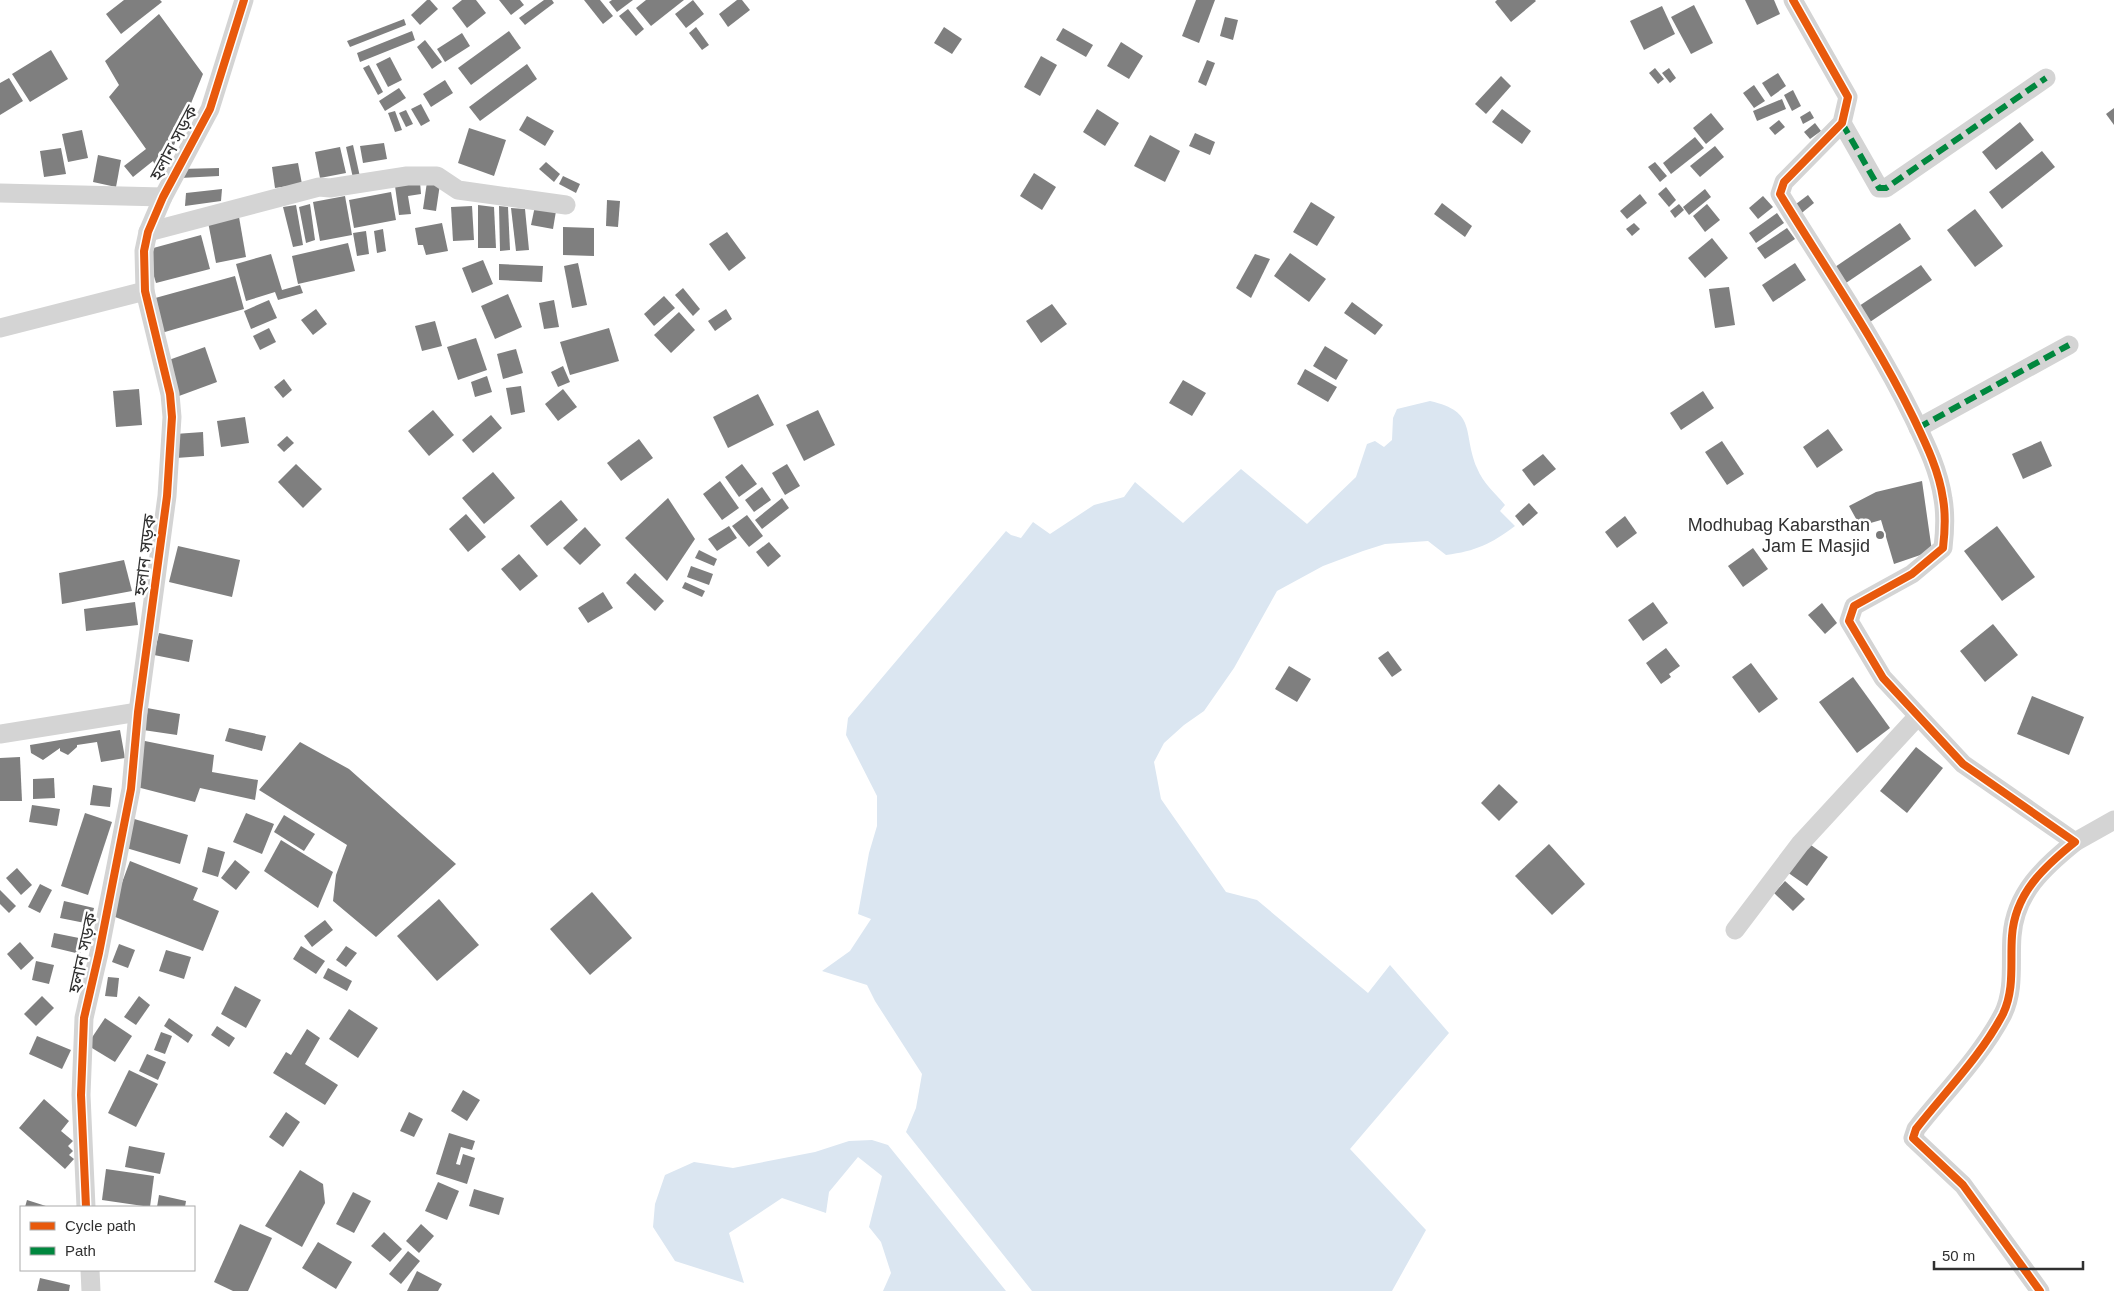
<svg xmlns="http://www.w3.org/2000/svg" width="2114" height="1291" font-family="Arial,'Noto Sans Bengali',sans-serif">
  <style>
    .water { fill: #dbe6f1 }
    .building { fill: #7f7f7f }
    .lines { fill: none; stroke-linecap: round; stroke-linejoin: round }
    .street { stroke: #d4d4d4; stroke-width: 19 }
    .quiet { stroke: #00873e; stroke-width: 6; stroke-dasharray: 12 6; stroke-linecap: butt }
    .cycleway-casing { stroke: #fff; stroke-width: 11 }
    .cycleway { stroke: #e8590c; stroke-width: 8 }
    .poi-dot { fill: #787878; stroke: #fff; stroke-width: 2 }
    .labels { text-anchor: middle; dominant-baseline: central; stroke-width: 5; stroke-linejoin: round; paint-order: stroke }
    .street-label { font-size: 18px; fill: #303030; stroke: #fff }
    .poi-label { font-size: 18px; fill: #303030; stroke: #fff; text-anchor: end }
  </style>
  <rect width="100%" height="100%" fill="#fff"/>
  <g class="water">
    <path d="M1430 401C1478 412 1462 432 1477 468 1483 483 1495 493 1505 505L1500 511 1515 526C1491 544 1476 551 1446 555L1428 541 1385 544 1363 551 1323 566 1277 591 1234 668 1204 711 1184 725 1164 743 1154 762 1161 799 1226 892 1257 900 1368 993 1390 965 1449 1033 1350 1149 1426 1230 1392 1291H1032L906 1132 916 1108 922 1074 875 1001 867 985 822 971 850 951 871 919 858 914 869 853 877 826V796L846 735 848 718 1006 531 1011 535 1021 538 1033 522 1050 534 1094 505 1124 497 1135 482 1183 523 1241 469 1307 524 1356 477 1367 444 1375 441 1384 447 1392 440 1393 418 1397 409Z"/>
    <path d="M872 1140 888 1145 1006 1291H883L891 1273 881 1242 869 1227 882 1176 858 1157 829 1192 826 1213 782 1198 729 1233 744 1283 675 1261 653 1227 655 1204 665 1175 694 1162 733 1168 815 1152 849 1141Z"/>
  </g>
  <g class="building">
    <path d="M124 0H160L162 2 121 34 106 14Z"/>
    <path d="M427 0H430L438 9 420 25 411 15Z"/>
    <path d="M462 0H476L486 13 467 28 452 8Z"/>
    <path d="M499 0H520L524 5 511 15Z"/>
    <path d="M544 0H552L554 3 525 25 519 18Z"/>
    <path d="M584 0H600L613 16 603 24Z"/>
    <path d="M612 0H633L617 12 609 2Z"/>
    <path d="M646 0H684L651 26 636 8Z"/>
    <path d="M693 0 704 14 686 28 675 14Z"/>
    <path d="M737 0H742L750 10 728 27 719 14Z"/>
    <path d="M1196 0H1215L1199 43 1182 36Z"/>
    <path d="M1497 0H1535L1536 1 1511 22 1495 2Z"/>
    <path d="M1745 0H1774L1780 14 1757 25Z"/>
    <path d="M1694 5 1713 43 1691 54 1671 17Z"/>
    <path d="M1662 6 1675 34 1644 50 1630 21Z"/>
    <path d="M628 9 644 29 636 36 619 16Z"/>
    <path d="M159 14 203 74 161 177 153 161 133 177 124 166 146 149 109 97 119 85 105 61Z"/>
    <path d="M1225 17 1238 20 1233 40 1220 36Z"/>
    <path d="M404 19 406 25 350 47 347 41Z"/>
    <path d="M696 27 709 45 702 50 689 33Z"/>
    <path d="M944 27 962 39 952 54 934 43Z"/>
    <path d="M1063 28 1093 45 1086 57 1056 40Z"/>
    <path d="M412 31 415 40 360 62 357 53Z"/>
    <path d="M509 31 521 48 471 85 458 68Z"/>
    <path d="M462 33 470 46 445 62 437 49Z"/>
    <path d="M425 40 442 62 432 69 417 47Z"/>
    <path d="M1121 42 1143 56 1129 79 1107 66Z"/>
    <path d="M51 50 68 79 30 102 12 74Z"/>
    <path d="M1041 56 1057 65 1040 96 1024 87Z"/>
    <path d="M390 57 402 80 388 87 376 64Z"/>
    <path d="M1207 60 1215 63 1206 86 1198 82Z"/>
    <path d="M527 64 537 79 480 121 469 107Z"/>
    <path d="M369 65 383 92 378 95 363 68Z"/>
    <path d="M1655 68 1664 79 1658 84 1649 73Z"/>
    <path d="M1669 68 1676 78 1670 83 1662 73Z"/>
    <path d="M1778 73 1786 86 1771 97 1762 83Z"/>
    <path d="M1501 76 1511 86 1486 114 1475 104Z"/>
    <path d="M9 78 23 101 0 115V83Z"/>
    <path d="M445 80 453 93 431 107 423 94Z"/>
    <path d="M1754 85 1765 101 1754 108 1743 93Z"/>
    <path d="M399 88 406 98 385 111 379 101Z"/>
    <path d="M1793 90 1801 106 1792 111 1784 95Z"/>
    <path d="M1782 99 1786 109 1757 121 1753 111Z"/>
    <path d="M421 104 430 121 421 126 411 109Z"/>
    <path d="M2114 108V125L2106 114Z"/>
    <path d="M1097 109 1119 123 1105 146 1083 132Z"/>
    <path d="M1502 109 1531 131 1522 144 1492 122Z"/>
    <path d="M406 110 413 124 406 127 399 113Z"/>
    <path d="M395 111 402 130 395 132 388 113Z"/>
    <path d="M1810 111 1814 118 1803 124 1800 117Z"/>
    <path d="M1711 113 1724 129 1706 144 1693 128Z"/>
    <path d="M527 116 554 131 545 146 519 130Z"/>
    <path d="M1779 120 1785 127 1775 135 1769 128Z"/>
    <path d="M2020 122 2034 140 1996 170 1982 152Z"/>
    <path d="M1815 123 1821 131 1810 139 1804 132Z"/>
    <path d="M469 128 506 140 494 176 458 163Z"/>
    <path d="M82 130 88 158 68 162 62 134Z"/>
    <path d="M1195 133 1215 142 1210 155 1189 146Z"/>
    <path d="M1150 135 1180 151 1165 182 1134 166Z"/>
    <path d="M1695 137 1704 148 1671 174 1663 163Z"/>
    <path d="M384 143 387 159 363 163 360 146Z"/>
    <path d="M353 145 360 177 353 178 346 147Z"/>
    <path d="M1715 146 1724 157 1700 177 1690 166Z"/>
    <path d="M340 147 346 173 320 178 315 152Z"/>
    <path d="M61 148 66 174 44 177 40 151Z"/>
    <path d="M2042 151 2055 167 2002 209 1989 192Z"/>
    <path d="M98 155 121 160 116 187 93 182Z"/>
    <path d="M546 162 560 174 554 182 539 169Z"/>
    <path d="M1655 162 1667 176 1660 182 1648 167Z"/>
    <path d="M298 163 302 184 275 188 272 167Z"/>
    <path d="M219 168V176L180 178V169Z"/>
    <path d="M1034 173 1056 187 1042 210 1020 196Z"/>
    <path d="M563 176 580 184 576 193 559 184Z"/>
    <path d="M420 182 421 194 408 196 411 214 399 215 395 186Z"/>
    <path d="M427 182 440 184 436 211 423 209Z"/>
    <path d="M1666 187 1676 200 1669 207 1658 194Z"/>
    <path d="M222 189 221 201 185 206 186 193Z"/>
    <path d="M1705 189 1711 197 1689 215 1683 207Z"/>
    <path d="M391 192 396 220 354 228 349 200Z"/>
    <path d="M1640 194 1647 203 1627 219 1620 211Z"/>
    <path d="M1808 195 1814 203 1798 216 1792 207Z"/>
    <path d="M345 196 352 235 320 241 313 202Z"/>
    <path d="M1763 196 1773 207 1758 219 1749 208Z"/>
    <path d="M607 200 620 201 618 227 606 226Z"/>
    <path d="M1311 202 1335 217 1317 246 1293 232Z"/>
    <path d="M1442 203 1472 226 1465 237 1434 214Z"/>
    <path d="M310 204 315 240 306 243 299 207Z"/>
    <path d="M1679 204 1684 210 1675 218 1670 211Z"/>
    <path d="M1707 204 1720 220 1705 232 1693 216Z"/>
    <path d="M296 205 303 245 293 247 283 207Z"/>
    <path d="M478 205 494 207 496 248H478Z"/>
    <path d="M472 206 474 240 453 241 451 207Z"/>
    <path d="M499 206 508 207 510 250 500 251Z"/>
    <path d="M535 206 556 211 553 229 531 225Z"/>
    <path d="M511 208 525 209 529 250 516 251Z"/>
    <path d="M1975 209 2003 246 1975 267 1947 230Z"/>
    <path d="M1777 213 1784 223 1756 243 1749 233Z"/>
    <path d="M239 217 246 257 216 263 208 222Z"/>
    <path d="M442 223 448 251 426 255 423 245H418L415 228Z"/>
    <path d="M1634 223 1640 229 1632 236 1626 229Z"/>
    <path d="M1900 223 1911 239 1846 283 1835 267Z"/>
    <path d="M563 227 594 228V256L563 255Z"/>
    <path d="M1787 228 1795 239 1765 259 1757 248Z"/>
    <path d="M383 229 386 251 377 253 374 231Z"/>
    <path d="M366 231 369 254 357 256 353 233Z"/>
    <path d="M727 232 746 258 729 271 709 244Z"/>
    <path d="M201 235 210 269 156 283 146 250Z"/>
    <path d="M1712 238 1728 258 1705 278 1688 258Z"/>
    <path d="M348 243 355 271 298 284 292 256Z"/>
    <path d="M1290 253 1326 279 1309 302 1274 276Z"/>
    <path d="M271 254 282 290 300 285 303 293 278 300 275 292 246 301 236 264Z"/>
    <path d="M1255 254 1270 259 1251 298 1236 288Z"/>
    <path d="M483 260 493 284 472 293 462 268Z"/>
    <path d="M578 263 587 305 572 308 564 266Z"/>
    <path d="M1795 263 1806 280 1773 302 1762 285Z"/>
    <path d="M499 264 543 266 542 282 499 280Z"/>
    <path d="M1921 265 1932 280 1867 324 1856 308Z"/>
    <path d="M235 276 244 309 158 334 148 300Z"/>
    <path d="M1729 287 1735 325 1715 328 1709 289Z"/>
    <path d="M683 288 700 309 693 316 675 295Z"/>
    <path d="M508 294 522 327 495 339 481 306Z"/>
    <path d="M664 296 675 308 654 326 644 314Z"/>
    <path d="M269 300 277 318 251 329 244 311Z"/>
    <path d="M554 300 559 327 544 329 539 303Z"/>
    <path d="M1352 302 1383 325 1375 335 1344 313Z"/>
    <path d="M1052 304 1067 324 1041 343 1026 321Z"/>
    <path d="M316 309 327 324 313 335 301 320Z"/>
    <path d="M726 309 732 319 715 331 708 321Z"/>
    <path d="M679 312 695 330 671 353 654 335Z"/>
    <path d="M435 321 442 346 422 351 415 326Z"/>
    <path d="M269 328 276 342 260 350 253 336Z"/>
    <path d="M609 328 619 361 570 375 560 342Z"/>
    <path d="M476 338 487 370 458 380 447 347Z"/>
    <path d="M1325 346 1348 360 1336 380 1313 366Z"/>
    <path d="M205 347 217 382 179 396 166 361Z"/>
    <path d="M516 349 523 373 503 379 497 354Z"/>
    <path d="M563 366 570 382 558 387 551 372Z"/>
    <path d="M1305 369 1337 387 1328 402 1297 384Z"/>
    <path d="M487 376 492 392 475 397 471 382Z"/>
    <path d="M284 379 292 390 283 398 274 387Z"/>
    <path d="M1183 380 1206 393 1192 416 1169 403Z"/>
    <path d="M521 386 525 412 511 415 506 388Z"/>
    <path d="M139 389 142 425 116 427 113 391Z"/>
    <path d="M563 389 577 407 558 421 545 404Z"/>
    <path d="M1703 391 1714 408 1681 430 1670 413Z"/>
    <path d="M758 394 774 425 728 448 713 417Z"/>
    <path d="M433 410 454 435 429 456 408 431Z"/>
    <path d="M818 410 835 445 804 461 786 425Z"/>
    <path d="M491 415 502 428 473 453 462 440Z"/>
    <path d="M245 417 249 443 221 447 217 421Z"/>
    <path d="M1828 429 1843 450 1817 468 1803 447Z"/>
    <path d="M203 432 204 456 176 458 175 434Z"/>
    <path d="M287 436 294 443 284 452 277 445Z"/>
    <path d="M639 439 653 458 621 481 607 463Z"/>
    <path d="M1722 441 1744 474 1727 485 1705 452Z"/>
    <path d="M2041 441 2052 466 2023 479 2012 454Z"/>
    <path d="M1543 454 1556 469 1534 486 1522 470Z"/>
    <path d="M296 464 322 489 303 508 278 482Z"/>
    <path d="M742 464 757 484 739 497 725 477Z"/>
    <path d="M787 464 800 486 785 495 772 473Z"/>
    <path d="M493 472 515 498 484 524 462 498Z"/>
    <path d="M720 481 739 508 722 520 703 494Z"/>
    <path d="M1922 481 1932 551 1894 564 1881 520 1860 526 1849 506 1876 492Z"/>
    <path d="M762 487 771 500 754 512 745 500Z"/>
    <path d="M668 498 695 539 667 581 625 538Z"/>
    <path d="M782 498 789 508 762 529 755 520Z"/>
    <path d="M561 500 578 520 547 546 530 526Z"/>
    <path d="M1529 503 1538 513 1523 526 1515 516Z"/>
    <path d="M466 514 486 537 468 552 449 529Z"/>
    <path d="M747 515 763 536 749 547 732 526Z"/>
    <path d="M1625 516 1637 533 1617 548 1605 532Z"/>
    <path d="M729 526 737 538 717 551 708 539Z"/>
    <path d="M1997 526 2035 577 2002 601 1964 551Z"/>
    <path d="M585 527 601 545 580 565 563 548Z"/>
    <path d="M769 542 781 556 768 567 756 552Z"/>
    <path d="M178 546 240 560 232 597 169 582Z"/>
    <path d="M1753 548 1768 569 1743 587 1728 566Z"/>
    <path d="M699 550 717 559 714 566 695 558Z"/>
    <path d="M519 554 538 576 520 591 501 569Z"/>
    <path d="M124 560 132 591 62 604 59 573Z"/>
    <path d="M691 566 713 574 709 585 687 577Z"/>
    <path d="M635 573 664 601 655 611 626 583Z"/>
    <path d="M685 582 705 591 702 597 682 588Z"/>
    <path d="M603 592 613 608 588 623 578 608Z"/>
    <path d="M135 602 138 625 86 631 84 609Z"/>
    <path d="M1653 602 1668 623 1643 641 1628 620Z"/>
    <path d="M1822 603 1837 623 1825 634 1808 615Z"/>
    <path d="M1993 624 2018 655 1985 682 1960 651Z"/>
    <path d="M159 633 193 640 189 662 154 655Z"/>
    <path d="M1666 648 1680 666 1669 674 1671 677 1661 684 1646 663Z"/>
    <path d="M1388 651 1402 670 1392 677 1378 658Z"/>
    <path d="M1751 663 1778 699 1759 713 1732 677Z"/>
    <path d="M1289 666 1311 679 1297 702 1275 689Z"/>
    <path d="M1853 677 1890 728 1857 753 1819 702Z"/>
    <path d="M2032 696 2084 717 2069 755 2017 734Z"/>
    <path d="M147 708 180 714 177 735 143 730Z"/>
    <path d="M229 728 266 736 262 751 225 741Z"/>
    <path d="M120 730 125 758 101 762 97 742 77 745V747L68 755 60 751V748L43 760 31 753 30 745Z"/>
    <path d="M140 740 214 755 212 772 258 780 255 800 200 788 195 802 133 786Z"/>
    <path d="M300 742 349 769 456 864 376 937 333 901 336 875 347 845 259 790Z"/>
    <path d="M1916 747 1943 768 1907 813 1880 791Z"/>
    <path d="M20 757 22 801H0V758Z"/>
    <path d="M54 778 55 798 33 799V779Z"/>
    <path d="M1499 784 1518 802 1499 821 1481 803Z"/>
    <path d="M93 785 112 788 110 807 90 805Z"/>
    <path d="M32 805 60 809 57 826 29 822Z"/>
    <path d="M85 813 112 822 88 895 61 886Z"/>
    <path d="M246 813 274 824 262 854 233 842Z"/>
    <path d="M284 815 315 834 304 851 274 832Z"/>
    <path d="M131 818 188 835 180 864 123 847Z"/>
    <path d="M281 840 333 872 318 908 264 871Z"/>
    <path d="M1808 843 1828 857 1807 886 1787 872Z"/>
    <path d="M1549 844 1585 884 1552 915 1515 876Z"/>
    <path d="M208 847 225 852 218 877 202 872Z"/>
    <path d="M235 860 250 872 236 890 221 878Z"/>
    <path d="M130 861 198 888 193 900 219 911 203 951 110 915Z"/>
    <path d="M17 868 32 885 21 895 6 878Z"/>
    <path d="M1785 881 1805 899 1793 911 1774 893Z"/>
    <path d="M40 884 52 890 40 913 28 907Z"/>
    <path d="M0 890 16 906 9 913 0 904Z"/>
    <path d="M592 892 632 938 590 975 550 929Z"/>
    <path d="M439 899 479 945 437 981 397 936Z"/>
    <path d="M64 901 94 908 90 924 60 918Z"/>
    <path d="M325 920 333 930 312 947 304 936Z"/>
    <path d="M54 933 84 939 80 954 51 947Z"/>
    <path d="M20 942 34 958 21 970 7 954Z"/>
    <path d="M119 944 135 950 128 968 112 962Z"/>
    <path d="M301 946 325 961 316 974 293 959Z"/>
    <path d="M346 946 357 953 346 967 336 960Z"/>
    <path d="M166 950 191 957 184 979 159 971Z"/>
    <path d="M36 961 54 965 49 984 32 980Z"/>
    <path d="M328 968 352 981 347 991 323 978Z"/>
    <path d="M108 977 119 978 117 997 105 996Z"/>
    <path d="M235 986 261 1000 246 1028 221 1014Z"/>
    <path d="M42 996 54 1008 36 1026 24 1014Z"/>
    <path d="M139 996 150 1005 136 1025 124 1017Z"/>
    <path d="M349 1009 378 1028 358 1058 329 1039Z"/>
    <path d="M105 1018 132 1036 115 1062 87 1045Z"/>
    <path d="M169 1018 193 1035 188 1043 164 1026Z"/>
    <path d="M217 1026 235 1038 229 1047 211 1035Z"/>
    <path d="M307 1029 320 1038 305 1064 338 1085 325 1105 273 1073 286 1052 291 1055Z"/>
    <path d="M161 1032 172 1036 165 1054 154 1050Z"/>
    <path d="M37 1036 71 1050 62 1069 29 1054Z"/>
    <path d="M147 1054 166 1062 158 1080 139 1071Z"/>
    <path d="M129 1070 158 1084 136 1127 108 1113Z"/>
    <path d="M463 1090 480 1100 467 1121 451 1111Z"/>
    <path d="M44 1099 69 1121 61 1131 73 1141 68 1146 73 1151 69 1155 74 1159 65 1169 19 1128Z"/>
    <path d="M286 1112 300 1122 283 1147 269 1137Z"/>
    <path d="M409 1112 423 1119 414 1137 400 1131Z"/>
    <path d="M449 1133 475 1141 472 1150 461 1147 456 1164 460 1165 463 1154 475 1158 467 1184 436 1174Z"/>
    <path d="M129 1146 165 1153 160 1174 125 1167Z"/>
    <path d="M106 1169 154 1176 150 1207 102 1200Z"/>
    <path d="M300 1170 323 1184 325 1203 302 1247 265 1226Z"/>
    <path d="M438 1182 459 1191 447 1220 425 1211Z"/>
    <path d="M474 1189 504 1198 499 1215 469 1206Z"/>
    <path d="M353 1192 371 1201 354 1233 336 1224Z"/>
    <path d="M159 1195 186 1201 185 1207H157Z"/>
    <path d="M27 1200 49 1207H25Z"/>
    <path d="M240 1224 272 1238 248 1291H233L214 1282Z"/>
    <path d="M421 1224 434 1236 419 1253 406 1241Z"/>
    <path d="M384 1232 402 1249 390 1262 371 1246Z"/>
    <path d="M318 1242 352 1262 336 1289 302 1268Z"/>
    <path d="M408 1251 420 1261 401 1284 389 1274Z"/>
    <path d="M417 1271 442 1284 438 1291H407Z"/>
    <path d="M40 1278 70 1285 69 1291H37Z"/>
  </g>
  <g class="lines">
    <g class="street">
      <path d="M1793 0 1848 97 1842 123 1784 182 1780 194C1825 268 1875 339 1913 417 1925 442 1939 470 1943 499 1946 516 1945 531 1943 548L1912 574 1854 606 1849 621 1883 678 1963 764 2075 842C2044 867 2015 893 2012 936 2010 962 2015 989 2003 1014 1981 1056 1945 1092 1916 1129L1913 1138 1963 1185 2040 1291"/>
      <path d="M1842 123 1879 188H1886L2046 78"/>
      <path d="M0 193 163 197"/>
      <path d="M148 232 319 187 330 188 407 176H437L458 190 566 205"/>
      <path d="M0 328 145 291"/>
      <path d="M1918 428 2069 345"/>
      <path d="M0 734 138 712"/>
      <path d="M2075 842 2114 820"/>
      <path d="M1735 930 1800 844 1918 716"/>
      <path d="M86 1207 81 1095 84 1018 99 953 131 789 138 712 167 496 172 417 170 394 145 291 144 251 148 232 163 197 210 109 244 0"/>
      <path d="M90 1270 91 1291"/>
    </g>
    <g class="quiet">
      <path d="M1842 123 1879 188H1886L2046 78"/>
      <path d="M1918 428 2069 345"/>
    </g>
    <g class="cycleway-casing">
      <g id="cycleway">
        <path d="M1793 0 1848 97 1842 123 1784 182 1780 194C1825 268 1875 339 1913 417 1925 442 1939 470 1943 499 1946 516 1945 531 1943 548L1912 574 1854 606 1849 621 1883 678 1963 764 2075 842C2044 867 2015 893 2012 936 2010 962 2015 989 2003 1014 1981 1056 1945 1092 1916 1129L1913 1138 1963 1185 2040 1291"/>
        <path d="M86 1207 81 1095 84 1018 99 953 131 789 138 712 167 496 172 417 170 394 145 291 144 251 148 232 163 197 210 109 244 0"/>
      </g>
    </g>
    <use href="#cycleway" class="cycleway"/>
  </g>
  <circle class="poi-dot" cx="1880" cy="535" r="5"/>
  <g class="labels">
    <g class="street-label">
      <text transform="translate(174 143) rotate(-62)">হলান সড়ক</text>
      <text transform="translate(145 555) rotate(-83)">হলান সড়ক</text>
      <text transform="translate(83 953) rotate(-78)">হলান সড়ক</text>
    </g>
    <g class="poi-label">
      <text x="1870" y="525">Modhubag Kabarsthan<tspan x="1870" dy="21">Jam E Masjid</tspan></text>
    </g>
  </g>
  <rect x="20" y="1206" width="175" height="65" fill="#ffffff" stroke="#acacac"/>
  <rect x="30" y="1222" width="25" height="8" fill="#e8590c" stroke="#acacac"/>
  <text x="65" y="1231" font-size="15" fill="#303030">Cycle path</text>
  <rect x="30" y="1247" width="25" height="8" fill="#00873e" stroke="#acacac"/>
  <text x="65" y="1256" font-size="15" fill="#303030">Path</text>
  <path d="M1934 1261v8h149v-8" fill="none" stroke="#303030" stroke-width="2.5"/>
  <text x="1942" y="1261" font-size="15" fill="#303030" stroke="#ffffff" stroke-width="4" paint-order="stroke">50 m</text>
</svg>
